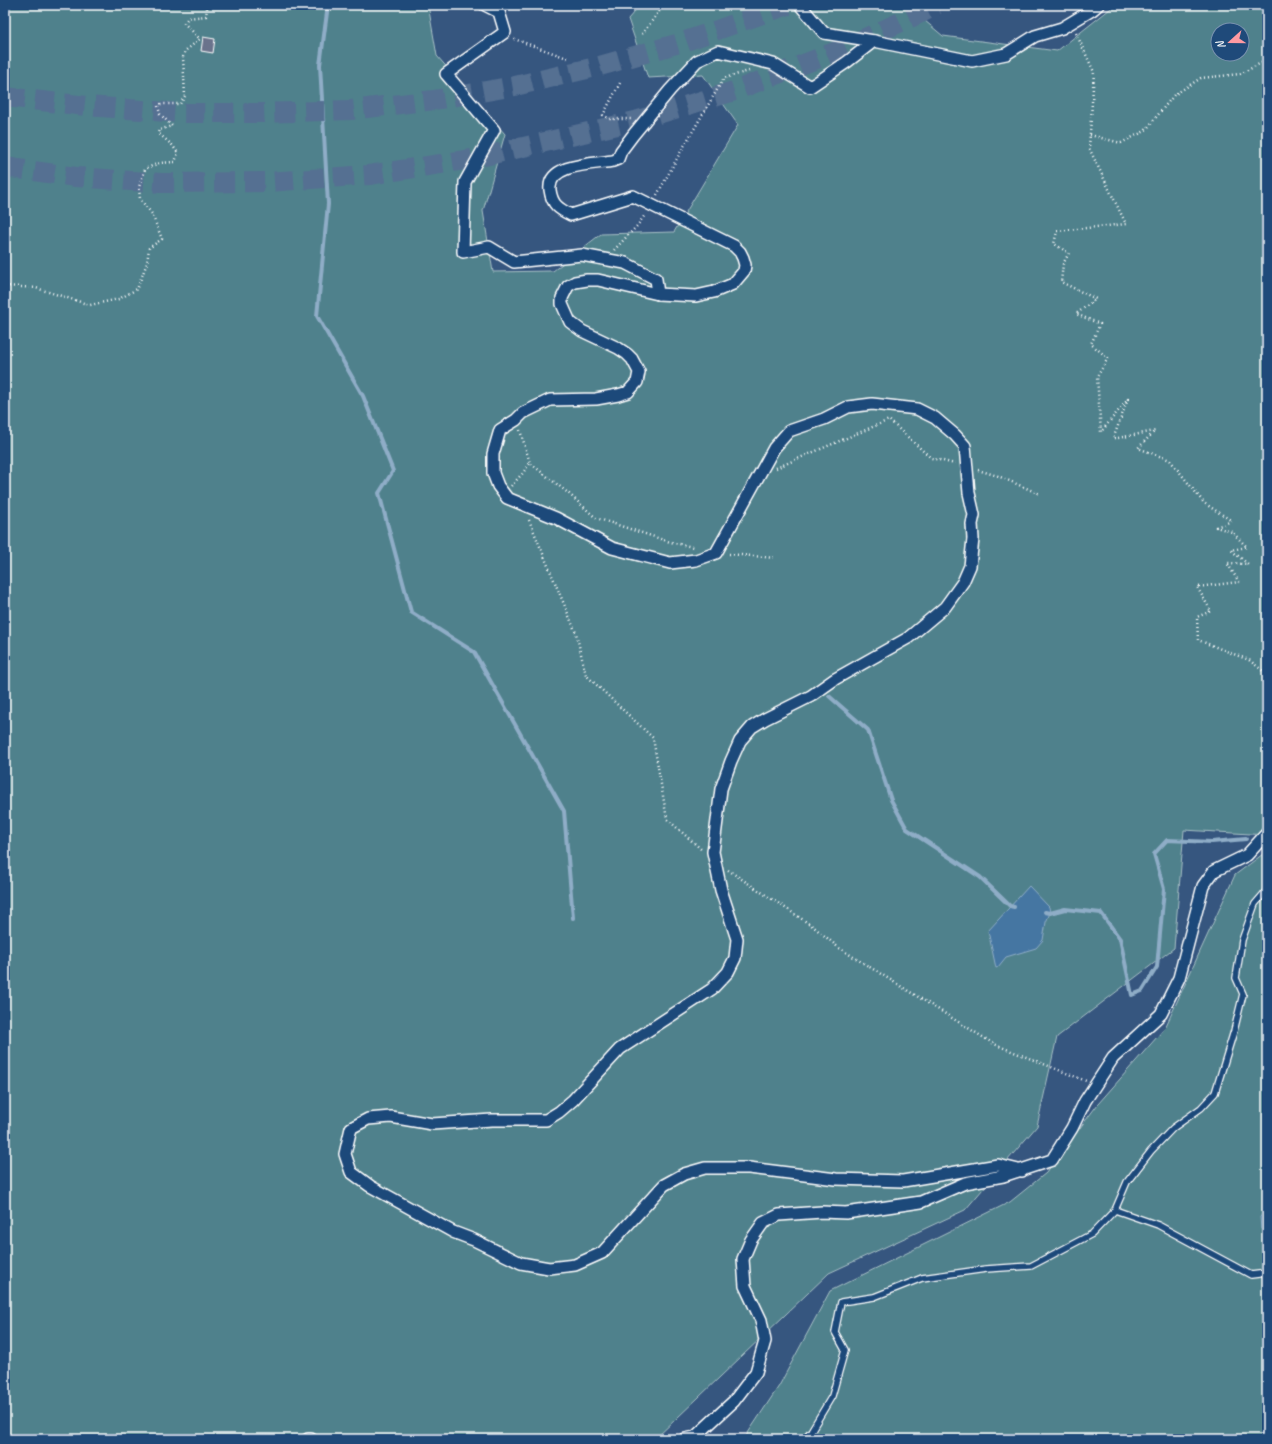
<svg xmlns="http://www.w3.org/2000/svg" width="1272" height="1444" font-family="Caveat,sans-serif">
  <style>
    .green { fill: #50818c; stroke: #a8c0c6; fill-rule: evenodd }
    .water { fill: #4576a2; stroke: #8fadc7 }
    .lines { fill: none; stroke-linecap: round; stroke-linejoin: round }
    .stream { stroke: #8fadc7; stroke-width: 4 }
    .building { fill: #6b738c; stroke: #fff }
    .highway-tunnel { stroke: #546f92; stroke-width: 20; stroke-dasharray: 20 10; stroke-linecap: butt }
    .lane-casing { stroke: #fff; stroke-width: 8 }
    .street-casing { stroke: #fff; stroke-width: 14 }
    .path { stroke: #fff; stroke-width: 2.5; stroke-dasharray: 1 3; stroke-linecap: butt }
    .lane { stroke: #1f4a7a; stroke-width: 5.5 }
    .street { stroke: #1f4a7a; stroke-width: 11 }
  </style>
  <rect width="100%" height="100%" fill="#36567f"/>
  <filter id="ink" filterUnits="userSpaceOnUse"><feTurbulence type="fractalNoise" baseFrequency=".025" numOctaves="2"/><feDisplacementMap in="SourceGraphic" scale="8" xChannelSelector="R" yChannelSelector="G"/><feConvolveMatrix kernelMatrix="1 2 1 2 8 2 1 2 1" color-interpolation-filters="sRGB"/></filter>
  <g filter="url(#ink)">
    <g class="green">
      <path d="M5 5H170L172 7 179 5H428L437 56 505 134 483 211 493 272 553 271 601 234 674 232 738 125 703 75 648 78 628 19 640 5H906L943 36 1057 51 1115 5H1267V835L1184 830 1174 948 1057 1037 1037 1126 965 1210 829 1273 655 1439H5ZM1218 30H1242V54H1218Z"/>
      <path d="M1267 851V1439H744L779 1386 830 1291 1010 1202 1046 1173 1098 1104 1165 1028 1235 875Z"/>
    </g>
    <g class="water">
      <path d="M1029 886 1049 907 1050 913 1046 922 1043 940 1036 948 1006 957 998 967 996 968 988 931Z"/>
      <path d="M1267 1208V1231L1261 1229 1260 1217Z"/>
    </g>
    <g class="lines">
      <g class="stream">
        <path d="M328 5 320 65 328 204 317 316 363 396 393 471 379 493 411 612 474 652 564 811 573 918"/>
        <path d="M829 696 868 730 891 800 907 829 980 877 1010 906 1014 907"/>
        <path d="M1045 912 1050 913 1065 909 1101 913 1120 939 1132 995 1142 991 1157 967 1164 889 1154 854 1167 840 1212 842 1246 839"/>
      </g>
    </g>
    <path class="building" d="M203 37 215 39 213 53 201 51Z"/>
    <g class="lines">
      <g class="highway-tunnel">
        <path d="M5 97 87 106 180 113H263L351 110 434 100 515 86 600 66 683 42 788 5"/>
        <path d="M5 167 76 177 161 183 267 182 369 175 472 159 635 121 734 91 832 53 921 13 937 5"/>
      </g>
      <g class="lane-casing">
        <g id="lane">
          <path d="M1115 1210 1127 1182 1151 1151 1173 1128 1201 1108 1215 1093 1234 1031 1243 994 1236 978 1242 940 1255 904 1267 890"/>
          <path d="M804 1439 811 1431 832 1396 845 1350 835 1332 841 1302 874 1297 922 1278 986 1269 1031 1266 1092 1234 1115 1210 1158 1225 1251 1275 1267 1273"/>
        </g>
      </g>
      <g class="street-casing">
        <g id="street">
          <path d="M485 5 499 12 505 32 446 74 494 130 465 182 463 252 489 247 514 262 582 255 625 263 656 279 658 294"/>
          <path d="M800 5 824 33 874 41 972 61 1006 54 1035 36 1062 28 1092 10 1098 5"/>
          <path d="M874 41 847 62 810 87 773 64 718 51 697 61 670 90 633 135 621 151 618 159 613 161C596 164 547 163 550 190 552 205 559 209 571 215L633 196 734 246 740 252 743 258 745 265 744 271 733 284 714 292 696 296 658 294 598 280H587L575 282 568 286 562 298V304L570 322 582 331 618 348 627 354 632 359 639 372 637 382 628 392 618 395 596 399 550 400 523 413 516 420 500 430 493 454V473L498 486 507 498 556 518 612 548 670 563 696 560 716 553 774 448 789 431 824 419 848 407 872 404 917 409 935 418 955 435 965 446 969 493 974 515 972 524 973 539 970 566 963 582 945 607 908 638 835 679 811 696 765 719 752 727 740 741 731 761 721 789 713 852 721 890 737 939 735 958 728 972 712 989 620 1049 573 1100 559 1112 546 1120H492L432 1124 391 1117 368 1119 351 1128 345 1154 351 1172 370 1186 453 1232 474 1240 521 1263 549 1268 575 1265 602 1253 664 1185 684 1174 705 1168H749L836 1179 903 1181 998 1165 1022 1171"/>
          <path d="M308 1439H311"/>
          <path d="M685 1439 695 1437 734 1401 756 1372 765 1341 761 1320 745 1286 743 1259 751 1240 763 1223 779 1215 822 1212 846 1213 921 1202 965 1183 1003 1176 1052 1160 1072 1128 1085 1101 1113 1058 1161 1014 1179 978 1203 886 1214 871 1247 855 1267 833"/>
        </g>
      </g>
      <g class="path">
        <path d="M1076 33 1094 72 1089 148 1126 224 1057 231 1054 244 1069 253 1063 264 1061 282 1096 299 1076 314 1100 324 1091 344 1108 358 1097 377 1101 432 1128 399 1113 439 1155 431 1138 448 1170 460 1204 503 1232 521 1216 527 1232 532 1247 547 1231 550 1248 564 1227 563 1239 582 1197 587 1211 611 1197 617 1198 640 1249 660 1267 674"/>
        <path d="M642 34 664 5"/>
        <path d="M514 39 570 59"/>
        <path d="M620 83 603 115 610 119H631"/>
        <path d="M1090 135 1121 143 1145 131 1174 95 1201 78 1240 74 1267 60"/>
        <path d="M657 195 680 153 724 78 749 71"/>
        <path d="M614 250 637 226 645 215"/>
        <path d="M5 286 36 288 90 305 119 299 137 289 147 263 149 248 162 239 152 214 140 199 139 187 145 169 159 163 175 162 178 153 172 145 158 133 159 130 172 126 160 114 158 106 161 104H180L185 96 183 57 185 51 200 39 184 23 188 18 206 16 207 8 203 5"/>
        <path d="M520 430 530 463 568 493 596 518 670 542 693 547"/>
        <path d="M776 468 889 420 931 458 955 464"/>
        <path d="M978 470 998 476 1040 494"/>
        <path d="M511 486 522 474 530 463"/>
        <path d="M529 520 576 633 586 675 653 738 667 819 702 850"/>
        <path d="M729 554 776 558"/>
        <path d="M728 870 814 927 839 948 994 1044 1086 1081"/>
      </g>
      <use href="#lane" class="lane"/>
      <use href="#street" class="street"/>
    </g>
  </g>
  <rect width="1272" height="1444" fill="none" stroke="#1f4a7a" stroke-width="20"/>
  <rect x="10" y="10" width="1252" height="1424" fill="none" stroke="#fff" stroke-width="1.5" filter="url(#ink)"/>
  <g transform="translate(1230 42) rotate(249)"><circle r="19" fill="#1f4a7a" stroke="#7992af"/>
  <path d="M0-3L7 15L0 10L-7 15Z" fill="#ff9aa2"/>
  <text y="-6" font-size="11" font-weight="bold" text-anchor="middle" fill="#ffffff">N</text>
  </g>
</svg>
